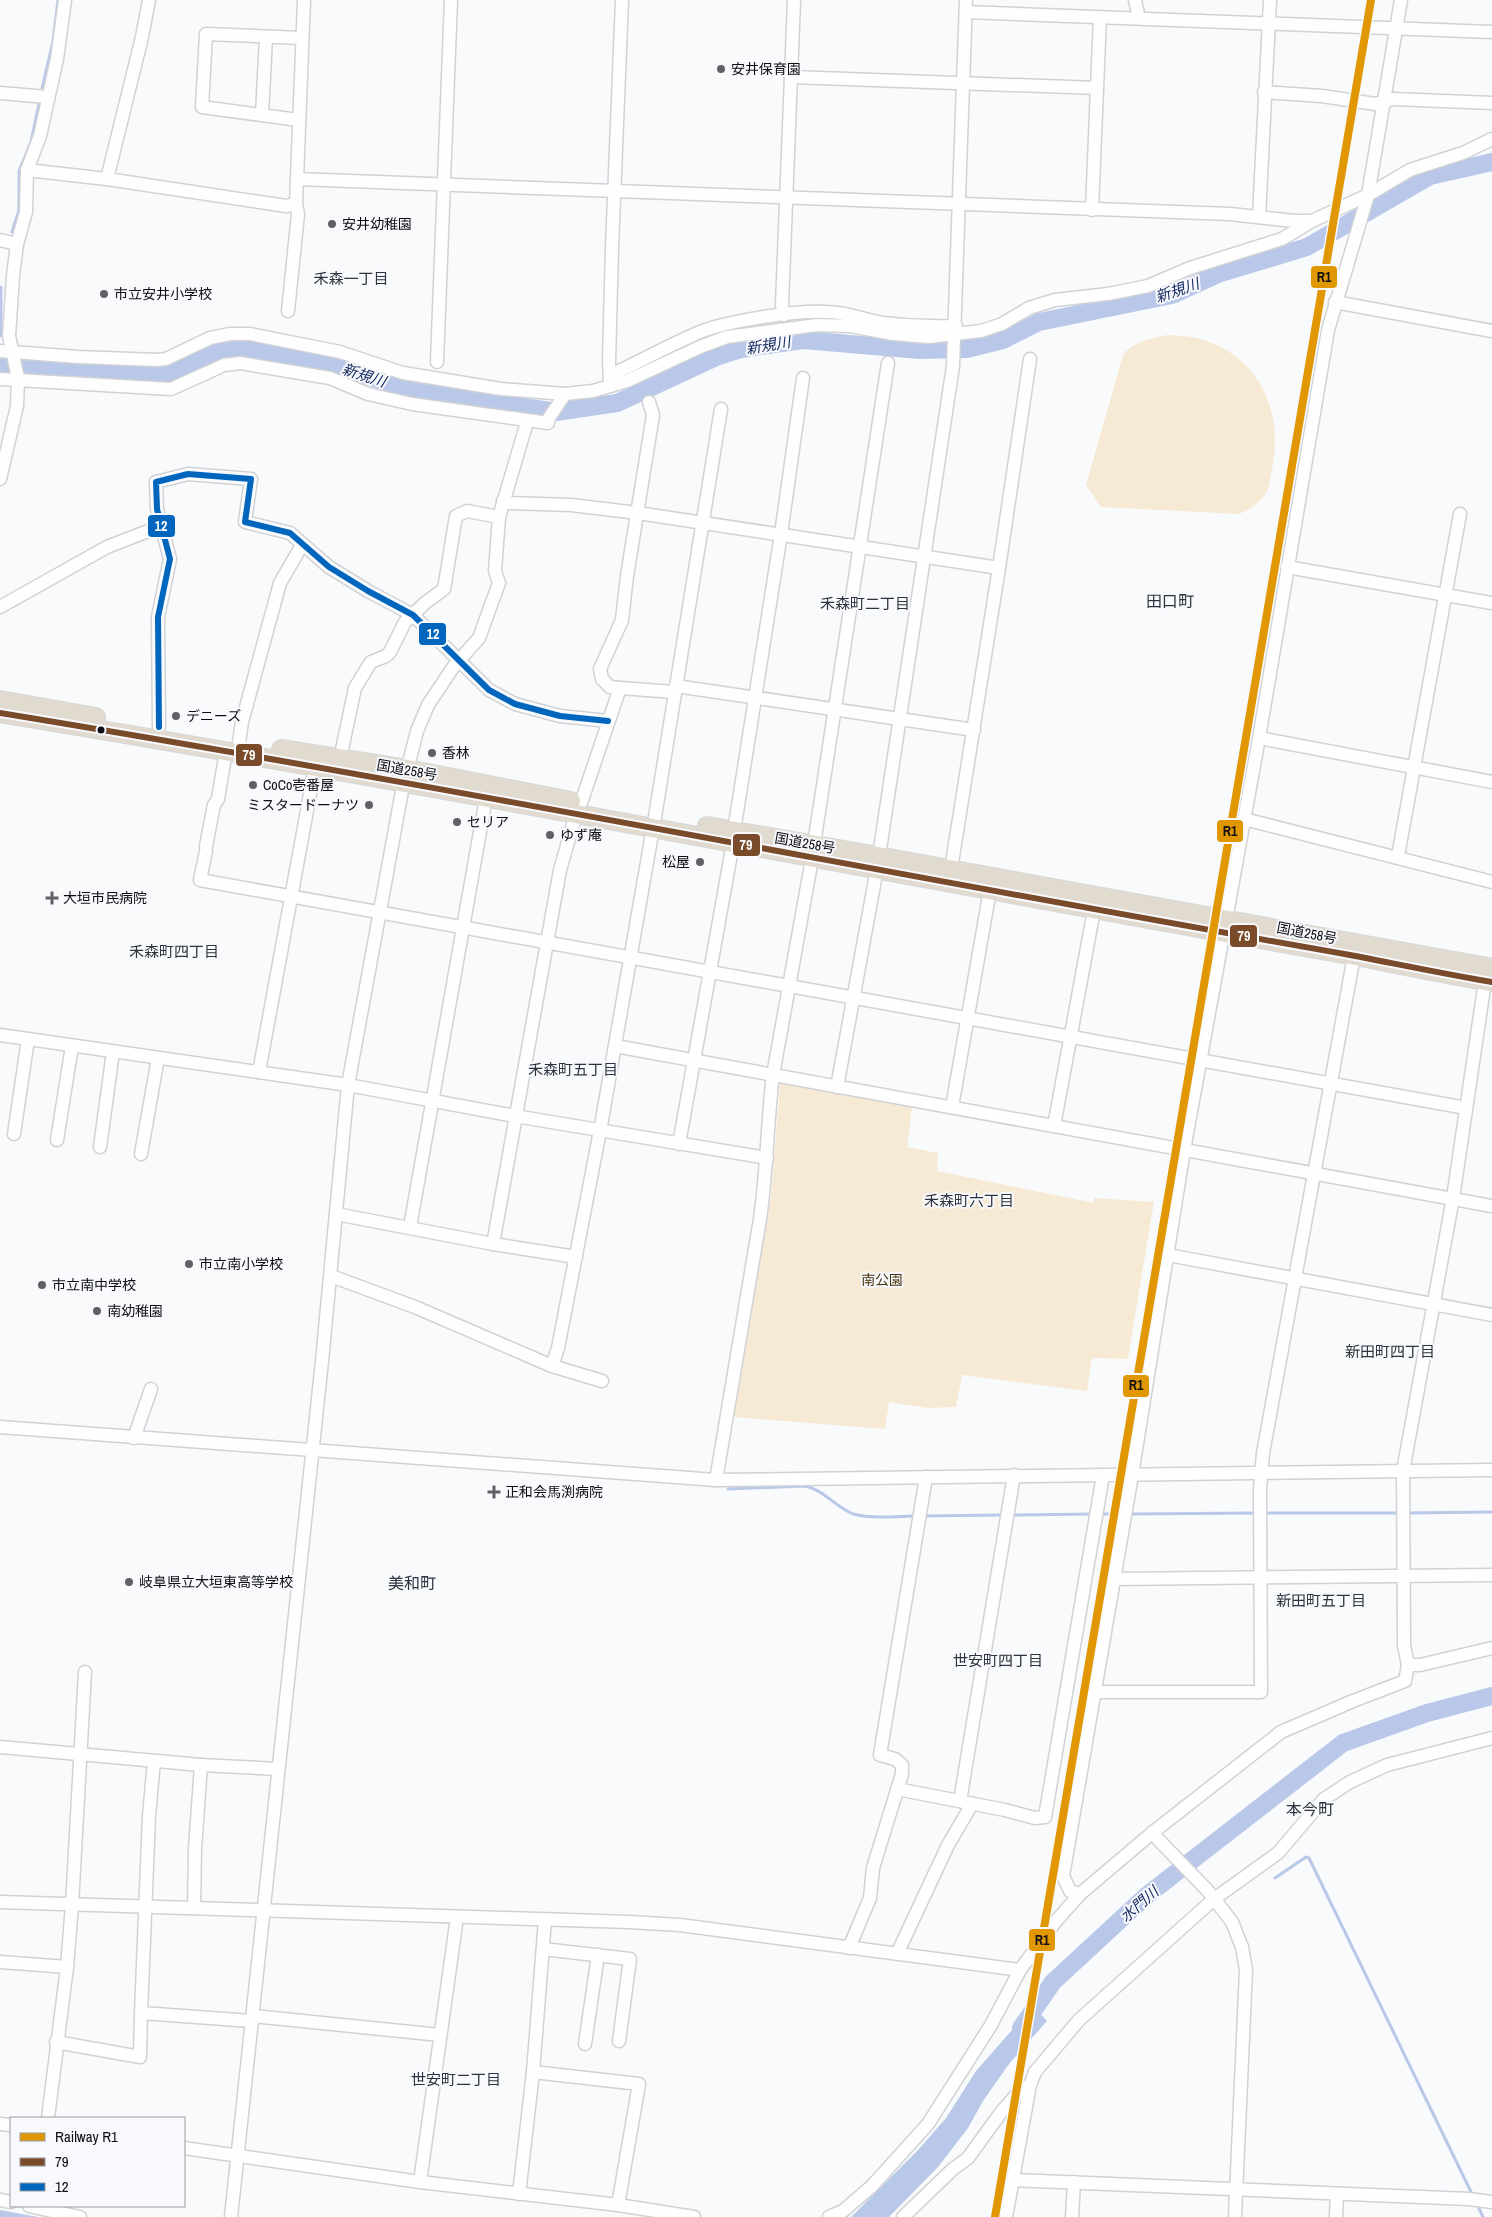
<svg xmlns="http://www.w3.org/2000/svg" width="1492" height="2217" font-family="'Archivo Narrow','Noto Sans JP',sans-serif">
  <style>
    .green { fill: #f7ead4 }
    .water { fill: #b9c8e9 }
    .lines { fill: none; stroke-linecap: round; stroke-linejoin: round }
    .stream { stroke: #b9c8e9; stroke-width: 3 }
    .river { stroke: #b9c8e9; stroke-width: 18 }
    .minor-casing { stroke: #d0d2d5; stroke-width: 15 }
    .highway-casing { stroke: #d6d7d8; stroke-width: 20 }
    .minor { stroke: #fefefe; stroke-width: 12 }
    .highway { stroke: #e1dbcf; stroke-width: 18 }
    .bus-1-casing { stroke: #f8f9fc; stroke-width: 10 }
    .bus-2-casing { stroke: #f8f9fc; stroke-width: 10 }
    .bus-1 { stroke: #7a4b2a; stroke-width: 6 }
    .bus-2 { stroke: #0065bd; stroke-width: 6 }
    .rail-1-casing { stroke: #f8f9fc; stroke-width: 11 }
    .rail-1 { stroke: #e09702; stroke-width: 8 }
    .poi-dot { fill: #5f6164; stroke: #f8f9fc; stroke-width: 2 }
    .bus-dot { fill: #0c0e13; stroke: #f8f9fc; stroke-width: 2 }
    .labels { text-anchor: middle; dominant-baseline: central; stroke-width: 4; stroke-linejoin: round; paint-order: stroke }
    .poi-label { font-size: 14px; fill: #0c0e13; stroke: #f8f9fc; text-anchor: start }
    .street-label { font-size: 14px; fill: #0c0e13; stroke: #f8f9fc }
    .park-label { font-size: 14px; fill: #49330d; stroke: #f8f9fc }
    .neighbourhood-label { font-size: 15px; fill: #2e343f; stroke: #f8f9fc }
    .water-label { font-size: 15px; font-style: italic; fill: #172b62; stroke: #f8f9fc }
    .quarter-label { font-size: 16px; fill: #2e343f; stroke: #f8f9fc }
    .line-badge { stroke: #f8f9fc; stroke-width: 2 }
    .badge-label { font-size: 14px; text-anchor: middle; font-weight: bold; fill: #fff }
    .pale-badge-label { font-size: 14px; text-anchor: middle; font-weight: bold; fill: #111 }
  </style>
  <rect width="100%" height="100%" fill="#f9fafb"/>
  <g class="green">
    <path d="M1168 335C1244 335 1287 397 1272 469 1270 476 1270 485 1267 491 1262 502 1248 511 1238 514L1101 507 1086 485 1123 355C1134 341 1152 338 1168 335Z"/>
    <path d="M780 1083 912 1108 907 1147 938 1153 937 1171 1094 1203V1198L1154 1202 1128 1359 1092 1358 1087 1391 962 1375 956 1407 927 1408 889 1402 885 1429 733 1417 771 1195Z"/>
  </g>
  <g class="water">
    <path d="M1033 2006 1047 2021 1009 2064 983 2101 968 2128 938 2167 889 2217H851L919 2149 946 2118 976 2071Z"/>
    <path d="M0 2210 38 2217H0Z"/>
  </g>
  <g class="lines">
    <g class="stream">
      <path d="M41 93 53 41 58 0"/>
      <path d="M12 232 19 210V171L31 142 40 99"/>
      <path d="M1 336V287"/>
      <path d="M728 1489 805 1486C823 1490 833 1504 849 1512 863 1520 899 1516 916 1516"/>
      <path d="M1262 1513H1401"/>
      <path d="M1407 1513 1492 1512"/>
      <path d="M1100 1514H1121"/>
      <path d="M1130 1514 1256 1513"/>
      <path d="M1010 1515 1093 1514"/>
      <path d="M922 1516 1003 1515"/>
      <path d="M1275 1878 1306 1857 1309 1858 1473 2196"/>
      <path d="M1477 2204 1483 2217"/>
    </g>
    <g class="river">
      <path d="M0 364 170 374 221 351 253 349 334 365 401 387 556 412 617 403 716 357 741 349 803 340 920 350 967 349 1003 340 1039 322 1172 295 1218 274 1307 247 1430 176 1492 162"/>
      <path d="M1021 2028 1053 1982 1146 1896 1343 1743 1427 1713 1492 1696"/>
    </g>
    <g class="minor-casing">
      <g id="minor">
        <path d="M1135 0 1139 18"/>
        <path d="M966 12 1492 32"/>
        <path d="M791 77 1097 88 1100 17"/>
        <path d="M1264 92 1322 96 1375 104 1393 99 1492 103"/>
        <path d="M0 93 47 97"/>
        <path d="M262 115 266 37"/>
        <path d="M298 120 202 107 206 34 302 38"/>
        <path d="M27 170 107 179 286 206 296 204"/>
        <path d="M107 179 142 37 149 0"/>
        <path d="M297 179 1230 214 1294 221H1312"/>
        <path d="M1092 210 1097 88"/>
        <path d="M1259 217 1270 0"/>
        <path d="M0 240 17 244"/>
        <path d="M1335 302 1492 331"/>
        <path d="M288 311 298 214 296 204 304 0"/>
        <path d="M784 315 782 305 794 0"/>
        <path d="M0 351 78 357 157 360 166 359 210 338 230 334H250L340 352 403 373 501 389 565 394 593 391 610 386 609 361 612 248 622 0"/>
        <path d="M437 362 451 0"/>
        <path d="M611 375C640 361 670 345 700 332 728 321 796 310 827 312 847 312 864 320 883 323 907 326 931 327 956 326"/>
        <path d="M0 379 171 389 224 365 240 363 330 378 368 394 412 404 548 423 549 418 565 394"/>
        <path d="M610 386 627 381 700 347 727 337 817 325 850 326 893 334 929 337 981 331 1002 324 1029 308 1055 300 1108 294 1148 286 1190 268 1282 239 1312 221 1368 195 1410 170 1463 153 1492 139"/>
        <path d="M0 479 17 406 18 378 9 336 13 276 17 244 26 212 27 170 40 136 57 59 65 0"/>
        <path d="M503 501 509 503 571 505 638 513 999 568"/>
        <path d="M1287 567 1492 603"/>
        <path d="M0 607 107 547 161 526"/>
        <path d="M676 686 974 730"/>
        <path d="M620 688 610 687 602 679 600 669 622 620 627 576 653 415 649 402"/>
        <path d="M159 727 158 617 170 559 157 509 156 482 188 474 251 479 245 522 290 533 329 567 368 591 413 615 489 690 515 704 560 716 608 721"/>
        <path d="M1259 738 1492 782"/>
        <path d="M239 742 242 722 280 583 302 545"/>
        <path d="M340 759 355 688 371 662 386 656 390 652 405 622 425 603 444 589 456 516 467 511 499 517"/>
        <path d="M581 803 620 688 674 692"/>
        <path d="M655 817 721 409"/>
        <path d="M1244 819 1492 882"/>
        <path d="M734 831 781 534 803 378"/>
        <path d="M814 844 888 363"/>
        <path d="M206 846 214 805 218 799 226 751"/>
        <path d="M206 851 200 880 1466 1108"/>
        <path d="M1398 856 1460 514"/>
        <path d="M951 869 999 568 1030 359"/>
        <path d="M0 1035 348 1085 515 1116 767 1158"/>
        <path d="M615 1046 1492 1206"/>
        <path d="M259 1072 315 767"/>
        <path d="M837 1087 877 869 953 366 966 0"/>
        <path d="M952 1107 990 890"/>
        <path d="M1054 1126 1094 910"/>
        <path d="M14 1134 28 1039"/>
        <path d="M57 1140 72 1046"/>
        <path d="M679 1144 733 843"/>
        <path d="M100 1147 113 1052"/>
        <path d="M141 1154 158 1058"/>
        <path d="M336 1214 493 1244 576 1257"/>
        <path d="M410 1227 486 798"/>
        <path d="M493 1244 560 870 576 814"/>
        <path d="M1168 1255 1492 1315"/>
        <path d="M331 1276 415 1307 552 1366 602 1381"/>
        <path d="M552 1366 558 1348 600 1131 653 828"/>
        <path d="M0 1427 716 1480 1492 1470"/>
        <path d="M134 1438 151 1389"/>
        <path d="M716 1480 760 1219C767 1171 767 1123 773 1075L812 859"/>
        <path d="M1114 1579 1492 1575"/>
        <path d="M1408 1665H1420L1492 1648"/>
        <path d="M1094 1692H1261L1260 1489 1263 1453 1354 956"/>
        <path d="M0 1747 201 1765 278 1769"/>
        <path d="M154 1761 149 1816 141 2013 252 2021"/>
        <path d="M897 1789 1005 1810 1035 1818 1045 1817 1103 1475"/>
        <path d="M960 1801 1014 1475"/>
        <path d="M1152 1833 1208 1891 1232 1922 1242 1947 1246 1970 1235 2217"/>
        <path d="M1080 1894 1070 1891 1063 1876 1132 1475 1184 1150 1259 738 1328 330 1368 195 1401 0"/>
        <path d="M0 1902 630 1922 680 1925 1020 1970"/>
        <path d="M194 1908 195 1849 201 1765"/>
        <path d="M849 1948 870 1898 873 1868 902 1774V1765L895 1759 880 1755 926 1477"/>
        <path d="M543 1949 630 1959 619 2041"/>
        <path d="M897 1954 948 1845 972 1804"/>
        <path d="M0 1962 67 1967"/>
        <path d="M253 2016 440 2035"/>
        <path d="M56 2042 140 2057 141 2013"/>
        <path d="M585 2044 598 1955"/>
        <path d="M533 2072 639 2084 618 2205"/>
        <path d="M48 2118 67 1967 72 1905 85 1672"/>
        <path d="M0 2124 11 2125"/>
        <path d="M184 2148 420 2182 618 2205 694 2217"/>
        <path d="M1013 2180 1469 2199 1492 2202"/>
        <path d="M420 2182 457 1917"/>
        <path d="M519 2194 533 2072 545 1920"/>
        <path d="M0 2200 11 2202"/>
        <path d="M29 2206 80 2217"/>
        <path d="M231 2217 322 1361 348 1085 402 791 417 731 428 705 454 666 479 638 499 583 495 571 499 517 527 422"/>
        <path d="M829 2217 843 2211 872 2186 928 2124 991 2025 1020 1970 1056 1921 1080 1894 1152 1833 1281 1732 1353 1701 1405 1681 1408 1665 1404 1645 1403 1471 1453 1198 1485 981"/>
        <path d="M903 2217 953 2169 968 2158 1002 2111 1020 2091 1030 2085"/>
        <path d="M1006 2217 1030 2085 1035 2072 1079 2020 1214 1899 1278 1853 1324 1799 1350 1782 1387 1765 1492 1738"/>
        <path d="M1072 2217 1074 2182"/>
        <path d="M1336 2217 1337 2194"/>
      </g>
    </g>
    <g class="highway-casing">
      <g id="highway">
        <path d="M0 700 96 717"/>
        <path d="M0 713C451 787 900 876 1350 955 1397 964 1444 974 1492 982"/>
        <path d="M281 749 407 769 571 801"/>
        <path d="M707 826C969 872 1231 919 1492 968"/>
      </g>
    </g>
    <use href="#minor" class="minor"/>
    <use href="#highway" class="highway"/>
    <g class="bus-1-casing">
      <path id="bus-1" d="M0 713C451 787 900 876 1350 955 1397 964 1444 974 1492 982"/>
    </g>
    <g class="bus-2-casing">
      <path id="bus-2" d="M159 727 158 617 170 559 157 509 156 482 188 474 251 479 245 522 290 533 329 567 368 591 413 615 489 690 515 704 560 716 608 721"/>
    </g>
    <use href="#bus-1" class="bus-1"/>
    <use href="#bus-2" class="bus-2"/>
    <g class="rail-1-casing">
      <path id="rail-1" d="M995 2217 1371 0"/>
    </g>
    <use href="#rail-1" class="rail-1"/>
  </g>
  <g class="poi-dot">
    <circle cx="721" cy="69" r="5"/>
    <circle cx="332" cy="224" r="5"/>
    <circle cx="104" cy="294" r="5"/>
    <circle cx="176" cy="716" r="5"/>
    <circle cx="432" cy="753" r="5"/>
    <circle cx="253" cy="785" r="5"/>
    <circle cx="369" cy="805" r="5"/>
    <circle cx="457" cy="822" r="5"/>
    <circle cx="550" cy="835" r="5"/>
    <circle cx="700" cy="862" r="5"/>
    <path d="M49.5 890.5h5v5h5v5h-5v5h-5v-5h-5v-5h5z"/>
    <circle cx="189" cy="1264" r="5"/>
    <circle cx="42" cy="1285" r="5"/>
    <circle cx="97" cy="1311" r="5"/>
    <path d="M491.5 1484.5h5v5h5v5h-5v5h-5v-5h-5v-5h5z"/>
    <circle cx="129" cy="1582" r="5"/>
  </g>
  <circle class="bus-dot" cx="101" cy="730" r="4.5"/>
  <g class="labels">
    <g class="poi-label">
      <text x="731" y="69">安井保育園</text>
      <text x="342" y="224">安井幼稚園</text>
      <text x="114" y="294">市立安井小学校</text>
      <text x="186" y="716">デニーズ</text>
      <text x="442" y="753">香林</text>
      <text x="263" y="785">CoCo壱番屋</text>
      <text x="359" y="805" text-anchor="end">ミスタードーナツ</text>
      <text x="467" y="822">セリア</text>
      <text x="560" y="835">ゆず庵</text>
      <text x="690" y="862" text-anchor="end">松屋</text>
      <text x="63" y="898">大垣市民病院</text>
      <text x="199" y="1264">市立南小学校</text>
      <text x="52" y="1285">市立南中学校</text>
      <text x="107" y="1311">南幼稚園</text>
      <text x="505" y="1492">正和会馬渕病院</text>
      <text x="139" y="1582">岐阜県立大垣東高等学校</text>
    </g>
    <g class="street-label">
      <text transform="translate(407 770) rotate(10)">国道258号</text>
      <text transform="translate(805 843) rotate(10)">国道258号</text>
      <text transform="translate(1307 933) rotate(11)">国道258号</text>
    </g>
    <g class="park-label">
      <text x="882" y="1280">南公園</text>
    </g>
    <g class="neighbourhood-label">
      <text x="351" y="278">禾森一丁目</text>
      <text x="865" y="603">禾森町二丁目</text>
      <text x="174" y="951">禾森町四丁目</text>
      <text x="573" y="1069">禾森町五丁目</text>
      <text x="969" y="1200">禾森町六丁目</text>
      <text x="1390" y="1351">新田町四丁目</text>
      <text x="1321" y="1600">新田町五丁目</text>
      <text x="998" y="1660">世安町四丁目</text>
      <text x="456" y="2079">世安町二丁目</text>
    </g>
    <g class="water-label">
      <text transform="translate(1177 290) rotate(-19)">新規川</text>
      <text transform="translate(768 345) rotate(-9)">新規川</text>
      <text transform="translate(364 375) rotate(18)">新規川</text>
      <text transform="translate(1139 1904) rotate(-41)">水門川</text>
    </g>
    <g class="quarter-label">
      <text x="1170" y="601">田口町</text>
      <text x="412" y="1583">美和町</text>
      <text x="1310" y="1809">本今町</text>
    </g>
  </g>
  <g class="line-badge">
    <rect x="1310" y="265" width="28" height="24" rx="5" fill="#e09702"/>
    <rect x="147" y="514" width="29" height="24" rx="5" fill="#0065bd"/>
    <rect x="418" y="622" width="29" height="24" rx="5" fill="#0065bd"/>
    <rect x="235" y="743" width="28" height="24" rx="5" fill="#7a4b2a"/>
    <rect x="1216" y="819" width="28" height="24" rx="5" fill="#e09702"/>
    <rect x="732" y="833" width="29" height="24" rx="5" fill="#7a4b2a"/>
    <rect x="1229" y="924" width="29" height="24" rx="5" fill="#7a4b2a"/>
    <rect x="1122" y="1374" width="28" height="24" rx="5" fill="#e09702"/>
    <rect x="1028" y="1928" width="28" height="24" rx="5" fill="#e09702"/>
  </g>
  <g class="badge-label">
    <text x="161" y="531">12</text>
    <text x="433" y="639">12</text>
    <text x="249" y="760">79</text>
    <text x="746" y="850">79</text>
    <text x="1244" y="941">79</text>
  </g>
  <g class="pale-badge-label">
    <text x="1324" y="282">R1</text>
    <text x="1230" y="836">R1</text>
    <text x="1136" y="1390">R1</text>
    <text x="1042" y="1945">R1</text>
  </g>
  <rect x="10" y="2117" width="175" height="90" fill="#f8f9fc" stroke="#9a9b9f"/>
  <rect x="20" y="2133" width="25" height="8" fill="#e09702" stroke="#9a9b9f"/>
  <text x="55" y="2142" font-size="15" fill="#0c0e13">Railway R1</text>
  <rect x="20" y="2158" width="25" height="8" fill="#7a4b2a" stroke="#9a9b9f"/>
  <text x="55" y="2167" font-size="15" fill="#0c0e13">79</text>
  <rect x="20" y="2183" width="25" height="8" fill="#0065bd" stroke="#9a9b9f"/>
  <text x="55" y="2192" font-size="15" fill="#0c0e13">12</text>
</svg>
